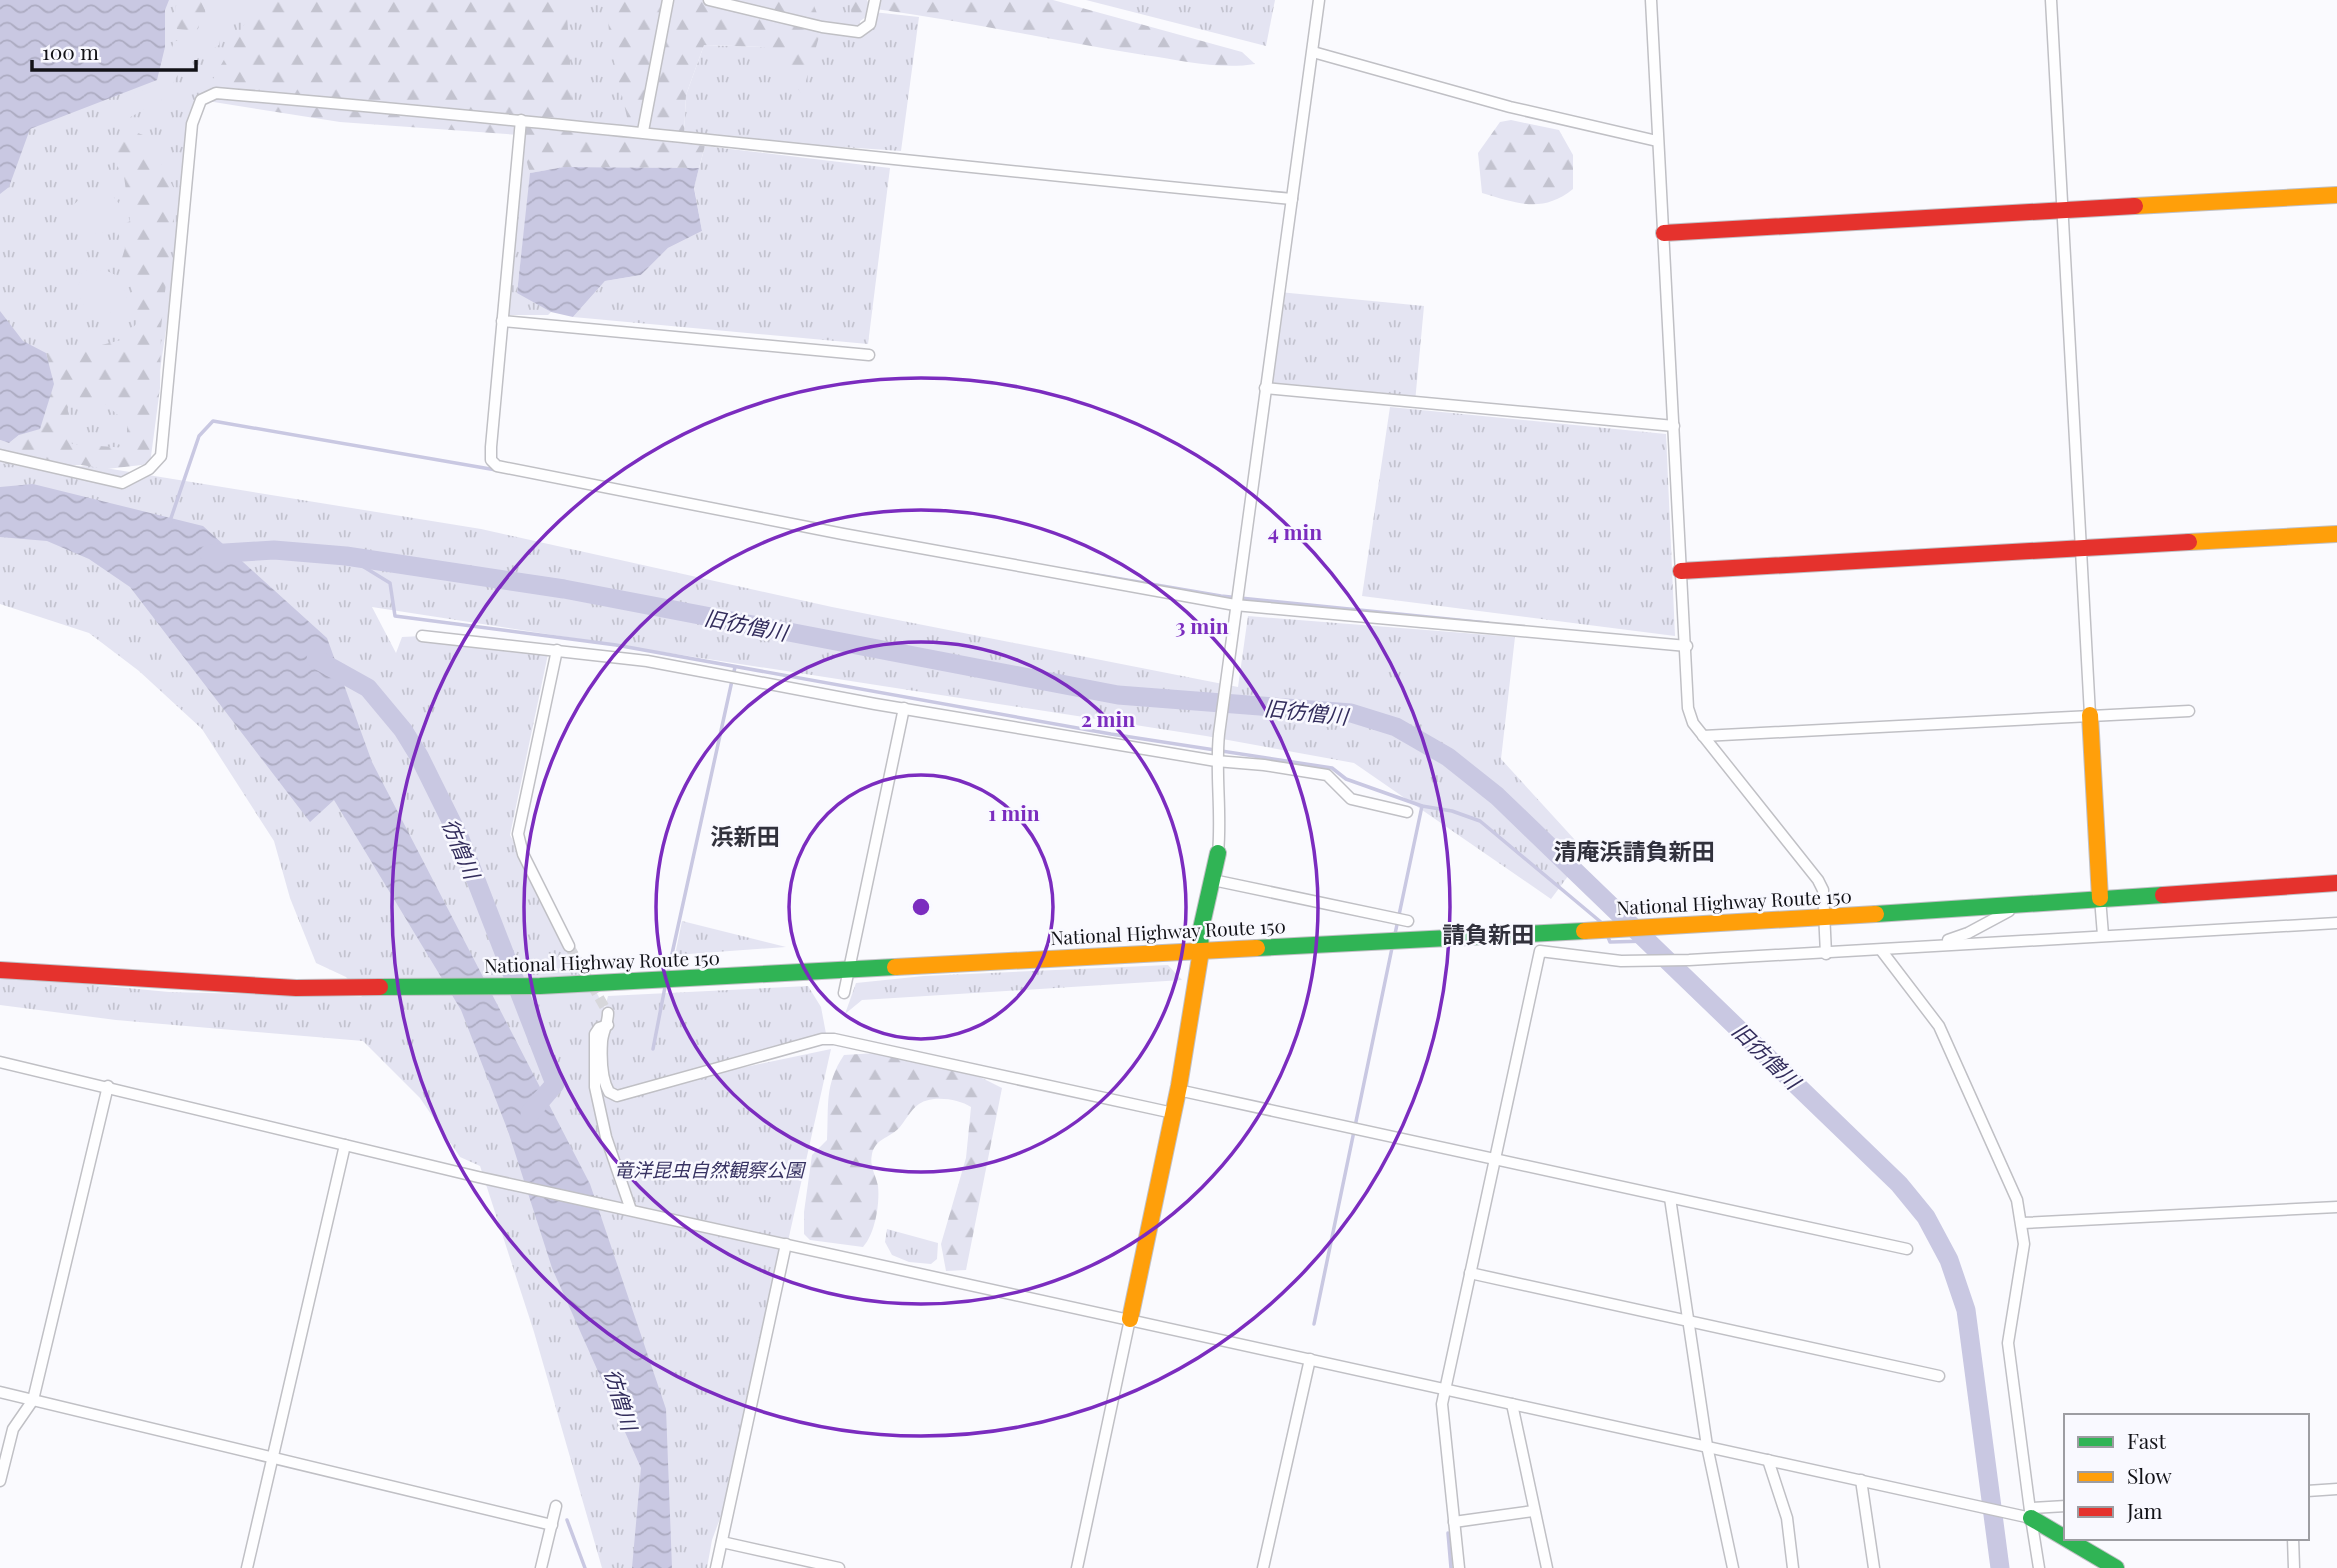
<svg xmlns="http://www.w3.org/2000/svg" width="2337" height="1568" font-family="'Playfair Display','Noto Sans JP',serif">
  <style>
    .grass { fill: url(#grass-tufts) }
    .forest { fill: url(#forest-firs); fill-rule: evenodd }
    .pitch { fill: #e4e4f2 }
    .water { fill: url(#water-waves) }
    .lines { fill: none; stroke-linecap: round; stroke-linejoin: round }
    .stream { stroke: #c9c8e2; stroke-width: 3.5 }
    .river { stroke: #c9c8e2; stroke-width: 19 }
    .street-tunnel { stroke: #d7d7db; stroke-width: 10; stroke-dasharray: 10 5; stroke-linecap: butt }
    .street-casing { stroke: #c0c0c5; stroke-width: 13 }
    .fast-casing { stroke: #c0c0c5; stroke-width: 18 }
    .slow-casing { stroke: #c0c0c5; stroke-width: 18 }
    .jam-casing { stroke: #c0c0c5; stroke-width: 18 }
    .street { stroke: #fefeff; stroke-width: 10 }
    .fast { stroke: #30b455; stroke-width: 16 }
    .slow { stroke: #ff9f0a; stroke-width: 16 }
    .jam { stroke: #e5322d; stroke-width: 16 }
    .ring { fill: none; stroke: #7b2cbf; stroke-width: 3.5 }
    .labels { text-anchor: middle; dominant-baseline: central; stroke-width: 5; stroke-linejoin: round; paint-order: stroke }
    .street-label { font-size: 19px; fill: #121217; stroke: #f9f9ff }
    .park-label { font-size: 19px; font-style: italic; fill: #383362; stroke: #f9f9ff }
    .water-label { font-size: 21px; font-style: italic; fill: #332d5c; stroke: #f9f9ff }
    .quarter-label { font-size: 23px; font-weight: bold; fill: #31313c; stroke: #f9f9ff }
    .centre { fill: #7b2cbf; stroke: #f9f9ff; stroke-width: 3.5 }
    .ring-label { font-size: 21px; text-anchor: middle; font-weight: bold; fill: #7b2cbf; stroke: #f9f9ff; stroke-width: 5; stroke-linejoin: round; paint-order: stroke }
  </style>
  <defs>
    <pattern id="grass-tufts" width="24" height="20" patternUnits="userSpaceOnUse" patternTransform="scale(1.75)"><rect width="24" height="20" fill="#e4e4f2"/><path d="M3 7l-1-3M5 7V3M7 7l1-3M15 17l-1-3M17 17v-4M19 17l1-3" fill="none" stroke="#c3c3cf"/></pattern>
    <pattern id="forest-firs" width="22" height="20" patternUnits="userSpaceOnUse" patternTransform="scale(1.75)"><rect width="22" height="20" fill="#e4e4f2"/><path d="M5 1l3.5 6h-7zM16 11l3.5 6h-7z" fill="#c3c3cf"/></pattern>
    <pattern id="water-waves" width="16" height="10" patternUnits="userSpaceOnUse" patternTransform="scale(1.75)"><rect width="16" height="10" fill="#c9c8e2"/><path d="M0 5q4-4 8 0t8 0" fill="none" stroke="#acabc1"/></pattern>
  </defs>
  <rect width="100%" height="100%" fill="#fafafe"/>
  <g class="grass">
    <path d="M0 0H863L859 30 873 12 919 17 901 151 684 136 686 95 704 45 764 47 822 27 682 5 666 134 201 100 146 462 0 431Z"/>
    <path d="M1086 0H1275L1266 46Z"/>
    <path d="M519 135 532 167 517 292 551 312 548 315H507Z"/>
    <path d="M705 146 890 168 868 344 573 317 605 281 641 275 668 248 702 231 694 187Z"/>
    <path d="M1279 292 1424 306 1415 402 1265 388Z"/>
    <path d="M1390 407 1666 434 1675 636 1362 596Z"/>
    <path d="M0 463 33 467 93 466 481 529 832 607 1238 687 1248 616 1515 637 1501 759 1586 852 1551 899 1354 763 1206 736 372 607 396 653 402 637 422 636 548 654 510 835 605 1008 608 996 808 986 821 1007 827 1039 612 1095 831 1049 735 1478 712 1540 707 1568H602L534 1332 480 1166 460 1157 420 1098 363 1041 116 1020 0 1005V976L169 992 362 997 346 977 316 963 290 898 274 841 202 729 139 671 89 633 0 604Z"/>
    <path d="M682 921 786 947 675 955Z"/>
    <path d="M1168 965 1182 980 862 1000 845 1014 856 983 924 976Z"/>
    <path d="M887 1229 938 1243 937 1259 931 1264 909 1262 892 1255 885 1242Z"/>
  </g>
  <g class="forest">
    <path d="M177 0H200L206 12 196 31 177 29 174 19Z"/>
    <path d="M258 0H566L572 91 570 124 705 146 699 168 565 167 530 173 519 135 340 122 201 100Z"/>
    <path d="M601 0H812L822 27 802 94 764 47 704 45 686 95 684 136 630 130 610 44 607 7Z"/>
    <path d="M850 0H867L873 12 853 26Z"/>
    <path d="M876 0H1053L1242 52 1255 64C1219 70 1181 60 1144 55 1055 41 966 21 876 9Z"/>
    <path d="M1511 120 1559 130 1573 155V189C1542 214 1517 203 1482 193L1478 153 1500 122Z"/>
    <path d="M133 131 148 137 176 193 161 328 160 388 150 464 107 469 81 465 33 467 0 463V440L9 443 19 435 54 384 46 353 67 354 121 340 139 321 131 283 119 268 125 248 116 229 130 221 124 176 105 148ZM69 398 104 403 127 423V448L72 444 66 424Z"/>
    <path d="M876 1053 958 1066 1002 1088 966 1270 946 1271 941 1244 966 1158 971 1107C958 1099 933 1095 919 1104 910 1110 905 1122 898 1129 889 1138 875 1139 872 1154 869 1166 876 1175 878 1186 880 1204 875 1234 863 1247L810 1240 804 1234V1212L812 1155 827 1140C829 1106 824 1085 844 1055Z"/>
  </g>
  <g class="pitch">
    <path d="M204 0H229L219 45 181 69 165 98 127 119 110 103 158 85 174 42 196 31 206 19Z"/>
    <path d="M88 192 112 195 126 212C120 233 102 234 83 234L67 218 72 206Z"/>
    <path d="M82 270C111 271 118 268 127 298L121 310 96 317C77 304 76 291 82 270Z"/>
  </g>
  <g class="water">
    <path d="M0 0H169L165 10V47L157 80 30 129 9 187 0 194Z"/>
    <path d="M564 167 699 168 694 188 702 231 668 248 641 275 605 281 573 317 551 312 517 293 530 173Z"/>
    <path d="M0 311 23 341 46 353 54 384 40 429 19 435 9 443 0 440Z"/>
    <path d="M33 484 203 526 327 638 372 762 590 1184 666 1409 672 1568H632L641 1468 552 1268 508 1131 461 1010 334 800 310 822 130 587 89 559 47 541 0 537V487Z"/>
  </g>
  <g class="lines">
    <g class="stream">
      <path d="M170 521 199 436 213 421 496 470"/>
      <path d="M346 556 390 583 395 616 616 645 1111 734 1332 768 1346 779 1422 806 1452 811 1480 821 1602 923"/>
      <path d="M1086 573 1221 596 1488 623"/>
      <path d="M1395 934 1422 806"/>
      <path d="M1608 937 1610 942 1650 941"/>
      <path d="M668 972 735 667"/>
      <path d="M653 1049 665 987"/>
      <path d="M1314 1324 1392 948"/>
      <path d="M567 1520 585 1568"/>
      <path d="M1448 1533 1451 1568"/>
    </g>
    <g class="river">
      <path d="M209 554 274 550 346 556 564 589 1118 695 1351 713 1396 727 1448 757 1497 796 1899 1184 1926 1217 1949 1260 1966 1310 2000 1568"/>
      <path d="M316 659 368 688 403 730 419 756 460 839 555 1084 530 1113"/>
    </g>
    <path class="street-tunnel" d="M569 946 608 1013"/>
    <g class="street-casing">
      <g id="street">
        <path d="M709 0 822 27 859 32 870 24 875 0"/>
        <path d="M1651 0 1688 708 1693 723 1818 880 1823 890 1826 954"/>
        <path d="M2051 0 2090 715"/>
        <path d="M1313 52 1510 107 1657 141"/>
        <path d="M521 120 491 447V460L497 466 843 534 1235 605 1687 646"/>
        <path d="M643 131 668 0"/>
        <path d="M502 321 869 355"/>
        <path d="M1265 388 1674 426"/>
        <path d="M0 455 122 483 149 469 161 456 192 124 201 100 216 93C575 123 933 165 1292 199"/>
        <path d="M422 636 647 661 875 704 1216 761 1264 765 1327 775 1351 799 1407 812"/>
        <path d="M557 650 518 834 523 854 569 946"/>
        <path d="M1703 736 2189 711"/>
        <path d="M1218 853C1222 813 1215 774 1219 734L1319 0"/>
        <path d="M1213 880 1408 921"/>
        <path d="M2100 898 2103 935"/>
        <path d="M1948 940 1968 933 2009 911"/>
        <path d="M1881 950 1939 1026 2017 1200 2024 1244 2008 1343 2031 1518"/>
        <path d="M844 993 904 708"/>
        <path d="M608 1013C608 1024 603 1031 602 1041 601 1057 601 1078 609 1092L617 1096 822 1039H834L1173 1113"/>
        <path d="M608 1025 599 1028 595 1034V1087L606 1137 631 1210"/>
        <path d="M0 1062 478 1177 2031 1518 2039 1568"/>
        <path d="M1178 1090 1907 1249"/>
        <path d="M1670 1198 1707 1446 1733 1568"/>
        <path d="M2022 1223 2337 1207"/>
        <path d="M1470 1273 1939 1376"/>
        <path d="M0 1392 552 1525"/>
        <path d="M1512 1404 1547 1568"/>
        <path d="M1768 1460 1787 1518 1793 1568"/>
        <path d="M1861 1480 1874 1568"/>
        <path d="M0 1481 13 1429 33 1400 108 1086"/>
        <path d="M2307 1491 2337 1489"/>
        <path d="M2030 1508 2066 1506"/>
        <path d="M1454 1522 1533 1511"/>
        <path d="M2293 1538 2294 1568"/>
        <path d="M722 1542 839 1568"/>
        <path d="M247 1568 345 1145"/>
        <path d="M541 1568 556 1506"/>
        <path d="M716 1568 786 1244"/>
        <path d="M1077 1568 1130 1319"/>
        <path d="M1263 1568 1310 1359"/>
        <path d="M1459 1568 1442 1404 1540 951 1621 961 1689 960 2337 923"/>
      </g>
    </g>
    <g class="fast-casing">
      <g id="fast">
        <path d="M1876 914 2163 895"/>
        <path d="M1257 948 1584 931"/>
        <path d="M1201 951 1200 933 1218 853"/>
        <path d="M380 987 540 986 895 967"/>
        <path d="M2031 1518 2116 1568"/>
      </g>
    </g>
    <g class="slow-casing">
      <g id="slow">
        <path d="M2135 206 2337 195"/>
        <path d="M2189 542 2337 534"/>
        <path d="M2090 715 2100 898"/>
        <path d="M1584 931 1876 914"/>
        <path d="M895 967 1257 948"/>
        <path d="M1130 1319 1179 1086 1201 951"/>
      </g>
    </g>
    <g class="jam-casing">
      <g id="jam">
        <path d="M1664 233 2135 206"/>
        <path d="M1681 571 2189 542"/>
        <path d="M2163 895 2337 883"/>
        <path d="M0 970 296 988 380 987"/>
      </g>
    </g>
    <use href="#street" class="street"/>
    <use href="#fast" class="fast"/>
    <use href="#slow" class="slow"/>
    <use href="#jam" class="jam"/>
  </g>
  <g class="ring">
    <circle cx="921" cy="907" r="132"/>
    <circle cx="921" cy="907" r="265"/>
    <circle cx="921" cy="907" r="397"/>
    <circle cx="921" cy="907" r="529"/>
  </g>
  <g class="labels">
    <g class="street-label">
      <text transform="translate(1734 901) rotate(-3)">National Highway Route 150</text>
      <text transform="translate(1168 931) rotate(-3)">National Highway Route 150</text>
      <text transform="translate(602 961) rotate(-2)">National Highway Route 150</text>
    </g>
    <g class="park-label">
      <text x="709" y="1169">竜洋昆虫自然観察公園</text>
    </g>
    <g class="water-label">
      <text transform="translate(746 624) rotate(11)">旧彷僧川</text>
      <text transform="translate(1306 711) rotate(6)">旧彷僧川</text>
      <text transform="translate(462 848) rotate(67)">彷僧川</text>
      <text transform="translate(1767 1055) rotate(44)">旧彷僧川</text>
      <text transform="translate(622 1399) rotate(73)">彷僧川</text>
    </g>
    <g class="quarter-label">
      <text x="745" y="835">浜新田</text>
      <text x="1634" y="850">清庵浜請負新田</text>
      <text x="1488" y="933">請負新田</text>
    </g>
  </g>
  <circle cx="921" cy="907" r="10" class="centre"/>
  <g class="ring-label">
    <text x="1295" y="540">4 min</text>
    <text x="1202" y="634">3 min</text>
    <text x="1108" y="727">2 min</text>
    <text x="1014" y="821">1 min</text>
  </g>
  <rect x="2064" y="1414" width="245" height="126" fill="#f9f9ff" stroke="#9d9da2" stroke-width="2"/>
  <rect x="2078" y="1437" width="35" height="10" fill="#30b455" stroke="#9d9da2" stroke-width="2"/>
  <text x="2127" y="1449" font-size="21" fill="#121217">Fast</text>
  <rect x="2078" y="1472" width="35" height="10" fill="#ff9f0a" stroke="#9d9da2" stroke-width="2"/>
  <text x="2127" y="1484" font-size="21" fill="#121217">Slow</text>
  <rect x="2078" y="1507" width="35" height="10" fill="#e5322d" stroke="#9d9da2" stroke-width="2"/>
  <text x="2127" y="1519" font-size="21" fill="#121217">Jam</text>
  <path d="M32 60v10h164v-10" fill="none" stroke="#121217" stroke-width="3.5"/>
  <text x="42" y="60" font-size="21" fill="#121217" stroke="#f9f9ff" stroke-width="5" paint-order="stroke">100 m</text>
</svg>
